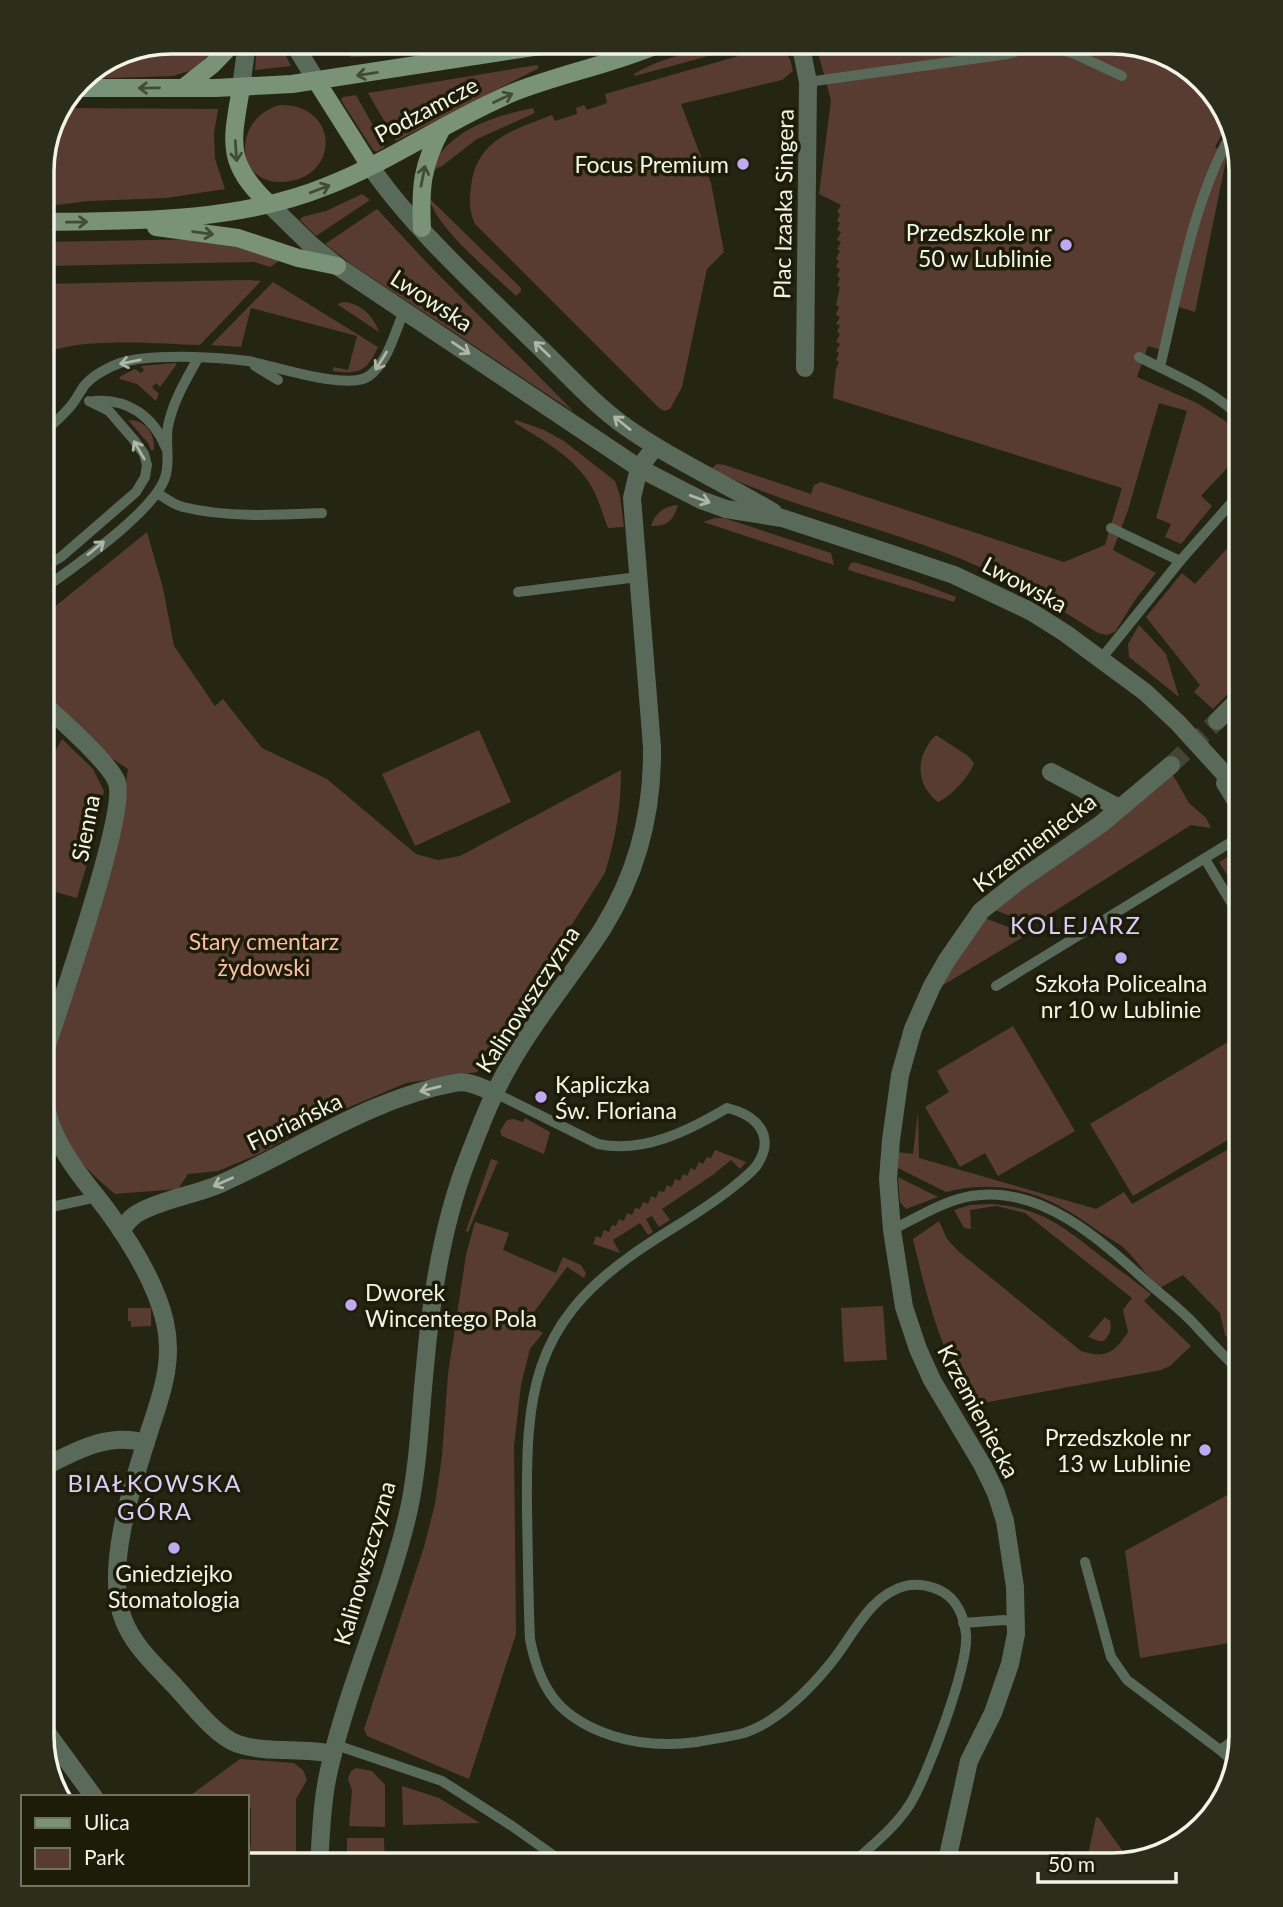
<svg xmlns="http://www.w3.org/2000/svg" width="1283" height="1907" font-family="Lato,sans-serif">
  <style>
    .green { fill: #583c31 }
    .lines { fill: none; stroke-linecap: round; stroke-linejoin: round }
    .minor-tunnel { stroke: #443; stroke-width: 18; stroke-dasharray: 18 9; stroke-linecap: butt }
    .service { stroke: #5a6a5a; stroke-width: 10 }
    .minor { stroke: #5a6a5a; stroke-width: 18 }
    .tertiary { stroke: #5a6a5a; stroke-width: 18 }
    .secondary { stroke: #799278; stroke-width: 18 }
    .oneway { stroke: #414b35 }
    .oneway2 { stroke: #aeb6a8 }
    .poi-dot { fill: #c1a8f3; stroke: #1c1c09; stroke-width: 2.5 }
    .labels { text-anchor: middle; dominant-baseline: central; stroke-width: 7; stroke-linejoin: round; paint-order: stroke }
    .street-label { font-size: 23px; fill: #f3f4e8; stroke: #1c1c09 }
    .poi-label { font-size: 23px; fill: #f3f4e8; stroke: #1c1c09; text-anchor: end }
    .park-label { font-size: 23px; fill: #fdbda5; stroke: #1c1c09 }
    .neighbourhood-label { font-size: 24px; letter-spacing: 2px; fill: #dacdf8; stroke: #1c1c09 }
    .rim { fill: none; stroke: #f3f4e8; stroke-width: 3.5 }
  </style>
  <rect width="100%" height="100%" fill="#252513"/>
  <g class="green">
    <path d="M172 42H219L196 69 173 76 82 79 122 52Z"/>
    <path d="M257 42H279L291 66 255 70Z"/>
    <path d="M352 42 391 50 449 42H501L414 55 350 57 354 47Z"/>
    <path d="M744 42H760L635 76 634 74C667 54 707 49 744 42Z"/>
    <path d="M815 42H1119L1183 64 1224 107 1228 123 1215 147 1227 155 1195 312 1176 306 1164 351 1148 346 1137 377 1197 403 1241 431V453L1201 496 1212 506 1181 544 1165 537 1171 524 1156 518 1187 411 1159 403 1128 510 1113 550 1156 573 1135 600 1115 632 1107 635 1098 633C1044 599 993 569 932 548 858 521 781 503 711 469L717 464 725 465 811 494 814 485 821 482 1064 562 1105 545 1122 488 833 398 836 369 839 362 836 360 839 353 836 351 840 344 836 342 840 334 837 332 840 325 836 324 840 317 836 315 839 307 836 305 840 287 837 286 840 278 837 276 840 269 836 267 839 261 836 259 840 251 837 249 841 242 837 240 841 232 837 230 840 223 837 221 840 214 837 212 841 205 819 194 831 100Z"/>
    <path d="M771 49 782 50 790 59 793 71 782 80 681 104 711 183 724 252 707 269 682 387 670 409 664 411 659 408 475 224C469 211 469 201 471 187 476 139 514 130 552 115L555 121 577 114 576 108 584 105 587 110 607 103 605 94 749 53Z"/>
    <path d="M537 65 539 68 396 141 368 93Z"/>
    <path d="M356 95 385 147 376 152 373 150 341 100 343 97Z"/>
    <path d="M280 105C342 104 340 183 279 182 233 181 234 117 280 105Z"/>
    <path d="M67 108 218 109 214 134 215 159 225 189 166 198 88 201 42 207V164Z"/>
    <path d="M533 108 535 113 477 139 442 166 429 172C448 130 491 117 533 108Z"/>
    <path d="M362 194 370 200 316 236 300 220 302 217 326 211Z"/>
    <path d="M429 198 521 288V291L516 296C492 273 437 229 429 198Z"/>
    <path d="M377 209 430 266 574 412 351 264 325 244Z"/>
    <path d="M206 239 222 240 282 259 270 267 254 262 42 266V242Z"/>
    <path d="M249 280 261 281 200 345C159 344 77 336 42 355V284Z"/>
    <path d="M273 282 378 347C367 371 359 375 333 371V367L348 370 357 336 251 308 241 347 211 345Z"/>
    <path d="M344 302C362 304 373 316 379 332L337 304Z"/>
    <path d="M175 363 177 364 160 387 156 383 152 387 159 394 156 401 137 384 119 379 121 376 135 369 141 373 144 370 141 366Z"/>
    <path d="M128 420C146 420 155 433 154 450H151L148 443Z"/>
    <path d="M516 420 544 430 564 441 615 481 620 496 624 527 608 528C601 510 597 492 585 477 568 453 538 438 514 422Z"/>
    <path d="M678 505C673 521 668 526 651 526 655 513 665 506 678 505Z"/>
    <path d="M715 518H724L831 553 834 565 703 522Z"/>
    <path d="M147 532 163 588 174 646 215 706 223 699 262 748 327 779 416 854 438 860 460 856 621 770C621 808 616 836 605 873L477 1072 406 1083 319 1120 259 1154 218 1171 188 1174 178 1189 115 1194C58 1147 43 1113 54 1040L122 810 128 769 96 748 42 689V617Z"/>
    <path d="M1241 533V680L1213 709 1194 692 1200 685 1146 617 1182 573 1195 584Z"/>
    <path d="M854 562 917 582 956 597 954 602 848 570 850 564Z"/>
    <path d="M1139 625 1166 654 1179 697 1129 657 1128 644Z"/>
    <path d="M479 730 511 802 415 846 382 774Z"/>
    <path d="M936 735 968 756 974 763C970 776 951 796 938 802 914 783 916 755 936 735Z"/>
    <path d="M62 739 93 769 104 791 96 833 77 898 42 888V775Z"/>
    <path d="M1173 775 1189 803 1206 818 1211 828 1191 825 1039 921 1027 922 992 909 1163 780Z"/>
    <path d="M1228 857 1234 858 1241 869V897L1219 862Z"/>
    <path d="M982 917 1024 933 1023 937 935 990Z"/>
    <path d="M1013 1026 1075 1131 998 1176 985 1153 960 1167 925 1107 949 1092 937 1071Z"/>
    <path d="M1238 1036 1241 1041V1132L1133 1196 1090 1124Z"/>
    <path d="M918 1112 919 1158 1096 1209 1124 1192 1132 1204 1241 1142V1355L1225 1335 1220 1313 1183 1275 1158 1289C1147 1276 1136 1259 1123 1247 1117 1242 1108 1238 1101 1233 1051 1196 1009 1177 946 1192L898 1168V1152L913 1154Z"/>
    <path d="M525 1118 550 1132 544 1154 502 1136 500 1131 507 1120 513 1119 523 1122Z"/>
    <path d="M715 1150 746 1162 740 1169 731 1160 714 1174 662 1209 670 1220 659 1227 652 1216 646 1219 653 1232 648 1235 640 1223 613 1240 620 1253 593 1244 596 1236 601 1238 604 1230 609 1232 612 1225 616 1226 619 1219 624 1221 627 1213 632 1215 635 1208 640 1209 643 1202 648 1204 651 1196 656 1198 659 1191 664 1192 667 1185 672 1187 675 1179 680 1181 683 1174 687 1176 691 1168 695 1170 699 1162 703 1164 707 1157 711 1158Z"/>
    <path d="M491 1159 498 1161 468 1232 466 1231Z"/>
    <path d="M898 1177 938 1197 906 1209 900 1202Z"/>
    <path d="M990 1204C1041 1207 1064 1227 1102 1257 1118 1269 1135 1281 1151 1294L1144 1301 1191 1346 1170 1366 1161 1370 972 1405C941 1351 927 1299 913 1239L939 1221 947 1239 958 1251 1081 1351C1106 1359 1114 1353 1128 1332L1123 1310 1132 1298 1025 1213 996 1206 970 1210 971 1229 964 1228 954 1210 970 1205Z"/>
    <path d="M475 1222 509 1233 503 1250 556 1273 563 1257 581 1265 586 1273 584 1278 567 1267 526 1323 543 1333 530 1349 521 1385 514 1446 516 1634 469 1779 367 1736 364 1729 424 1547 435 1504 442 1456 448 1374 466 1255Z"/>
    <path d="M883 1306 887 1360 844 1362 841 1308Z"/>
    <path d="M128 1308H151V1326L131 1327V1321H128Z"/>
    <path d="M1105 1317 1110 1321C1112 1329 1110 1334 1104 1341H1099L1088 1337Z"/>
    <path d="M1241 1491V1641L1140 1658 1125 1551 1231 1493Z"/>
    <path d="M240 1759 294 1763 303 1770 307 1780 296 1799V1865H247V1847L251 1846V1808H247V1797H188Z"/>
    <path d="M356 1768 372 1771 385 1785V1827L349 1826 352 1790 348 1779 351 1771Z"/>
    <path d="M402 1786 439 1798 480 1823 403 1825Z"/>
    <path d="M1096 1817 1099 1818 1129 1860 1112 1865H1086Z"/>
    <path d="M347 1838H384L385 1865H352L347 1855Z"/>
  </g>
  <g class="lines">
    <path class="minor-tunnel" d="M1171 765 1217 721"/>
    <g class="service">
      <path d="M1075 54 1122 76"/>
      <path d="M808 82 1008 54 1041 44 1075 54 1100 42"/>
      <path d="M1139 357C1174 375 1213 390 1241 418"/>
      <path d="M255 366 278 380"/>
      <path d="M1160 367C1178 292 1193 201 1231 134"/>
      <path d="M94 401C128 398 154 417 166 448"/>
      <path d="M42 434C51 426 61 417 69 408 75 402 79 393 84 386 92 376 108 367 120 363 151 353 216 357 248 361 275 366 347 391 369 376 388 362 395 332 404 311"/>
      <path d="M158 494C166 498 174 505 183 507 227 518 277 515 322 513"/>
      <path d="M1111 528 1180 561"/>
      <path d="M42 564H49L61 557 136 492 145 477 147 465 144 454 134 440 109 411 89 401"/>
      <path d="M42 590C72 568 159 509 166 474 170 458 165 442 168 426 173 401 186 380 198 358"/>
      <path d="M518 592 638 577"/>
      <path d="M1101 659 1180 561 1241 492"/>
      <path d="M1205 859 1241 919"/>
      <path d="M996 986 1241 836"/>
      <path d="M495 1093 598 1144C643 1154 690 1130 727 1108 757 1115 776 1136 757 1165 752 1172 744 1178 738 1183 705 1211 667 1230 632 1255 531 1326 526 1396 527 1511 528 1554 528 1596 530 1639 540 1692 561 1719 613 1736 642 1745 668 1746 697 1742 713 1739 728 1737 744 1733 776 1723 809 1690 830 1664 852 1638 869 1595 905 1586 918 1583 929 1585 941 1591 957 1599 964 1617 966 1634 969 1665 927 1777 910 1804 895 1828 871 1846 851 1865"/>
      <path d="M42 1209 97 1197"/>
      <path d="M892 1230C918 1217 943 1201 971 1196 1040 1184 1101 1240 1148 1283 1164 1297 1182 1310 1196 1326 1211 1342 1225 1358 1241 1372"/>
      <path d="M1085 1562 1111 1657 1127 1680 1220 1750 1241 1735"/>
      <path d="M963 1623 1004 1620 1016 1623"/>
      <path d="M336 1745 442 1781 512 1826 567 1865"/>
      <path d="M1220 1750 1234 1762"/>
    </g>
    <g class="minor">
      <path d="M800 42 808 82 805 368"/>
      <path d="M1217 721 1241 697"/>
      <path d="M1051 772 1119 808"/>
      <path d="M42 1069 44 1054C57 1014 130 807 116 780 105 758 61 721 42 702"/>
      <path d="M42 1080C44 1096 46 1112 52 1127 64 1158 87 1184 107 1210 131 1243 156 1283 165 1322 173 1357 164 1387 153 1420 136 1473 102 1569 124 1621 134 1646 155 1665 173 1684 189 1701 216 1737 238 1744 268 1754 302 1747 333 1754"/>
      <path d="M121 1230C127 1223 131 1216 140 1212 163 1199 195 1195 220 1184 297 1150 371 1098 455 1083 469 1080 482 1088 495 1093"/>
      <path d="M42 1468C75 1451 108 1432 146 1443"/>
      <path d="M42 1726 94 1797"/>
      <path d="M319 1865C321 1834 322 1800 329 1770 349 1681 389 1598 409 1509 419 1462 420 1414 425 1367 431 1297 442 1224 468 1158 480 1127 492 1095 509 1066 536 1017 573 975 603 928 637 873 653 812 652 747L632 498 639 468 655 447"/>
      <path d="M946 1865 969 1761 993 1713 1010 1664 1016 1634 1015 1587 1005 1521 996 1493 983 1466 932 1380 918 1349 904 1307 892 1230 888 1179 891 1140 900 1075 913 1029 932 986 947 960 981 911 1020 880 1101 824 1171 765"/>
    </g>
    <g class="tertiary">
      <path d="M293 42 317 82"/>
      <path d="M241 88 247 42"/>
      <path d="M370 166C412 227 476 285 529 337 561 367 591 402 626 427 673 460 724 483 773 512"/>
      <path d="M268 203 310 244 337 266 639 468 701 500 726 509 782 518 889 553 954 575 1030 611 1065 633 1145 692 1178 723 1241 792"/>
      <path d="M1225 783 1241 809"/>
    </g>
    <g class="secondary">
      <path d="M317 82 370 166"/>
      <path d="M77 88H215L292 84 567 42"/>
      <path d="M183 88 212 65 234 42"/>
      <path d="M241 88C232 142 225 162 268 203"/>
      <path d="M42 222C136 221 239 222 327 186 391 161 448 120 512 93 562 73 615 64 664 42"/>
      <path d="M156 227 238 238 298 258 337 266"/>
      <path d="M422 228C420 187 422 165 442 128"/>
    </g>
  </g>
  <defs><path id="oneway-shaft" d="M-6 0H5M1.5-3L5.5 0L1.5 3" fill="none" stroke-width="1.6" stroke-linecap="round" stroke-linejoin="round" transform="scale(1.75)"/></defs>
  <g class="oneway">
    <use href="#oneway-shaft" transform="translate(367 74) rotate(171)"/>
    <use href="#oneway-shaft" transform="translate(149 88) rotate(179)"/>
    <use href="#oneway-shaft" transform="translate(503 98) rotate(-25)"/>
    <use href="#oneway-shaft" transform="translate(236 151) rotate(86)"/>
    <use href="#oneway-shaft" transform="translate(423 176) rotate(-79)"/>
    <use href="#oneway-shaft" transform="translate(320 189) rotate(-21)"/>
    <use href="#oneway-shaft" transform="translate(77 222) rotate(-1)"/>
    <use href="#oneway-shaft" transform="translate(203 233) rotate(7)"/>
  </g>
  <g class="oneway2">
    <use href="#oneway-shaft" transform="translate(461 348) rotate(34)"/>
    <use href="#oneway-shaft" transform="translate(542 349) rotate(-136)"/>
    <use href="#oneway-shaft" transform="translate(381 361) rotate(122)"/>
    <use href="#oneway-shaft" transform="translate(130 362) rotate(169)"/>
    <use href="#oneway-shaft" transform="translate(622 423) rotate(-141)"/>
    <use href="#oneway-shaft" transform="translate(139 450) rotate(-120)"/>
    <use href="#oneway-shaft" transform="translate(700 499) rotate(20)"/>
    <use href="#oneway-shaft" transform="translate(96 548) rotate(-39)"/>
    <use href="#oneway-shaft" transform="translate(430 1089) rotate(166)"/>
    <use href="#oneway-shaft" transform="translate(223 1182) rotate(156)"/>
  </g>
  <g class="poi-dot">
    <circle cx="743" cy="164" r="7"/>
    <circle cx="1066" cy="245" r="7"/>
    <circle cx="1121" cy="958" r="7"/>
    <circle cx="541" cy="1097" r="7"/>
    <circle cx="351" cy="1305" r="7"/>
    <circle cx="1205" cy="1450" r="7"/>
    <circle cx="174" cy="1548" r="7"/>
  </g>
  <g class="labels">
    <g class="street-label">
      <text transform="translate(426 109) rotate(-28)">Podzamcze</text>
      <text transform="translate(783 204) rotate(-89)">Plac Izaaka Singera</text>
      <text transform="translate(432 300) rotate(33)">Lwowska</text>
      <text transform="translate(1025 584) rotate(28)">Lwowska</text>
      <text transform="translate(85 828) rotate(-79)">Sienna</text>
      <text transform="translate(1034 842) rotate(-37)">Krzemieniecka</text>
      <text transform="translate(527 999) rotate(-57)">Kalinowszczyzna</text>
      <text transform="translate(294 1121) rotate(-26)">Floriańska</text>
      <text transform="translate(979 1411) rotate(62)">Krzemieniecka</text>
      <text transform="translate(364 1563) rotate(-74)">Kalinowszczyzna</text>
    </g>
    <g class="poi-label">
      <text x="729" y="164">Focus Premium</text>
      <text x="1052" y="232">Przedszkole nr<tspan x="1052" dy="26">50 w Lublinie</tspan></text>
      <text x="1121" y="983" text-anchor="middle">Szkoła Policealna<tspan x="1121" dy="26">nr 10 w Lublinie</tspan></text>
      <text x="555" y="1084" text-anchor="start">Kapliczka<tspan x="555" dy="26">Św. Floriana</tspan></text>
      <text x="365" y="1292" text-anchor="start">Dworek<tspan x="365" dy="26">Wincentego Pola</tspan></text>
      <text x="1191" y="1437">Przedszkole nr<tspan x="1191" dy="26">13 w Lublinie</tspan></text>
      <text x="174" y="1573" text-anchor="middle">Gniedziejko<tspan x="174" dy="26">Stomatologia</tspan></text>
    </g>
    <g class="park-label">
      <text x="264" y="941">Stary cmentarz<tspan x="264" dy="26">żydowski</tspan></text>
    </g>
    <g class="neighbourhood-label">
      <text x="1076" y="924">KOLEJARZ</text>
      <text x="155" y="1482">BIAŁKOWSKA<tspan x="155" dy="28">GÓRA</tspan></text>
    </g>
  </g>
  <path d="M0 0H1283V1907H0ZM171 54H1112A117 117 0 0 1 1229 171V1736A117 117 0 0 1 1112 1853H171A117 117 0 0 1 54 1736V171A117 117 0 0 1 171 54Z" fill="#2d2d1b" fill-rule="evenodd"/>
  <path class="rim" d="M171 54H1112A117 117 0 0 1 1229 171V1736A117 117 0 0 1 1112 1853H171A117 117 0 0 1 54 1736V171A117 117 0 0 1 171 54Z"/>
  <rect x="21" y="1795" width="228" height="91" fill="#1c1c09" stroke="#727262" stroke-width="2"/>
  <rect x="35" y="1818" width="35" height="10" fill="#799278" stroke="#727262" stroke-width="2"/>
  <text x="84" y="1830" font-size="21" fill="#f3f4e8">Ulica</text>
  <rect x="35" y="1848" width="35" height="21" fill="#583c31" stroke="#727262" stroke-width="2"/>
  <text x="84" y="1865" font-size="21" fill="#f3f4e8">Park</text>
  <path d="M1038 1872v10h138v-10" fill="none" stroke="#f3f4e8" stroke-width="3.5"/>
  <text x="1048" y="1872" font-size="21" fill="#f3f4e8" stroke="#1c1c09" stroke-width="5" paint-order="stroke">50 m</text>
</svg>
